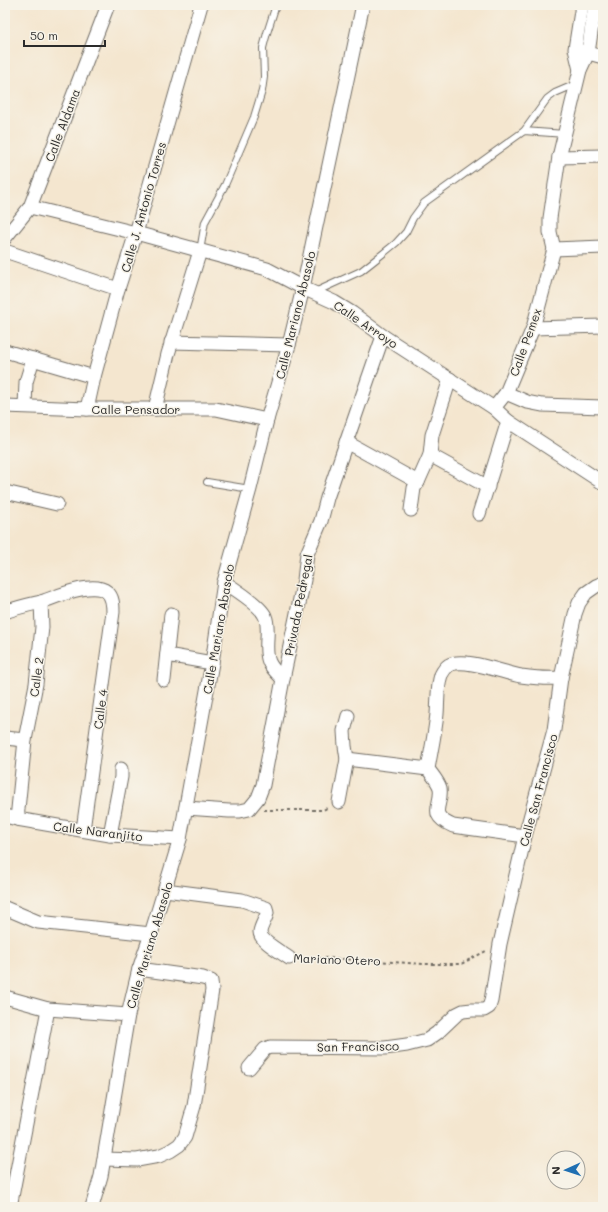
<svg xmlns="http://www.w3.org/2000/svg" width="608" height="1212" font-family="Mali,sans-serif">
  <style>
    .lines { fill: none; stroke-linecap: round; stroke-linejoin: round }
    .lane-casing { stroke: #716c64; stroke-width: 8 }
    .street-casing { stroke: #716c64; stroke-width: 15 }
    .path { stroke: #716c64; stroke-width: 2; stroke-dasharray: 3 3; stroke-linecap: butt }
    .lane { stroke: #fff; stroke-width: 6 }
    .street { stroke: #fff; stroke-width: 13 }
    .labels { text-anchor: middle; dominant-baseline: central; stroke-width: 3; stroke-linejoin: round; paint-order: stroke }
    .street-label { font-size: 12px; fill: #2b2b2b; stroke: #f7f3e8 }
  </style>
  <rect width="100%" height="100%" fill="#f7f3e8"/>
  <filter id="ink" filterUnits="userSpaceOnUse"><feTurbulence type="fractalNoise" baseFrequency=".025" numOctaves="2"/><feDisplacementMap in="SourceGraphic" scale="8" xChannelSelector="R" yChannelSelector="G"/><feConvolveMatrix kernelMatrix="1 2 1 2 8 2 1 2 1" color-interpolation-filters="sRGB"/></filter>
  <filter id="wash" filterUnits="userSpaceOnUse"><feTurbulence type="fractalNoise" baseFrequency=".012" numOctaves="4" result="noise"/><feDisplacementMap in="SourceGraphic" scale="16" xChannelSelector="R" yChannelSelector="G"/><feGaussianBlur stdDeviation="0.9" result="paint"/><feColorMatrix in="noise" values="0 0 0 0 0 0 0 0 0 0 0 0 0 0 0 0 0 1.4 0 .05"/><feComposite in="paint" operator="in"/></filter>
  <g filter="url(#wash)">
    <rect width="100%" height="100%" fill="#f4e6cf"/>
  </g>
  <g filter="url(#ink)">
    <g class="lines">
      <g class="lane-casing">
        <g id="lane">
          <path d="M524 131 547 99 555 93 576 84"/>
          <path d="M200 251 205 222 225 185 254 117 262 91 264 77 263 48 267 33 276 5"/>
          <path d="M315 292 361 271 375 260 396 243 406 232 413 218 424 203 524 131 565 134"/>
          <path d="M207 482 250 489"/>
        </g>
      </g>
      <g class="street-casing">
        <g id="street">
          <path d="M581 51 603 57"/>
          <path d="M580 70 575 49 582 5"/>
          <path d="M559 157 603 156"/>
          <path d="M30 207 136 233 267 269 303 288 334 302 352 313 383 336 494 408 508 421 603 483"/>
          <path d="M5 238 30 207 108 5"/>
          <path d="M554 249 603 247"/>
          <path d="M5 251 118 289"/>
          <path d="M533 328 603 326"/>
          <path d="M171 342 289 345"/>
          <path d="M5 351 94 377"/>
          <path d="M506 393 527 402 542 405 603 407"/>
          <path d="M5 406 87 409H216L267 420"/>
          <path d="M25 406 26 382 33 359"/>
          <path d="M494 408 506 393 533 328 554 249 550 232V218L559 157 580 70 588 53 595 5"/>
          <path d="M87 409 94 377 118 289 136 233 201 5"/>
          <path d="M155 409 168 354 200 251"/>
          <path d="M346 442 418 482"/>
          <path d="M430 455 488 487"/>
          <path d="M5 492 57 504"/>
          <path d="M411 510 414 488 418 482 430 455 432 435 450 379"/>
          <path d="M479 514 508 421"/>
          <path d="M224 582C235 589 260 605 265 616 271 630 263 648 269 662 272 669 278 674 283 679"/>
          <path d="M5 612C18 607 28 605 41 602 56 597 93 580 107 592 113 597 113 605 113 612L83 830"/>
          <path d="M167 655 212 663"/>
          <path d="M164 680 171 614"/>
          <path d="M5 738 25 740"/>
          <path d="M347 759 428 769"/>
          <path d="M339 802 347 759 345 746 344 731 348 716"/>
          <path d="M186 808 229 811H240L249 809 258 798 263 785 283 679 304 580 307 554 321 521 327 498 383 336"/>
          <path d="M5 816 17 819 110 835 180 839"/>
          <path d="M17 819 25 740 36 684 42 627 41 602"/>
          <path d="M110 835 121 777V769"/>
          <path d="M525 836 453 826C426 814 443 806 440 788 438 781 432 775 428 769 431 751 435 733 437 714 438 702 437 687 441 675 443 671 446 667 449 665 464 657 504 673 521 676 535 678 547 679 561 678"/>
          <path d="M165 890 242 900 266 908 267 913C266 919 261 925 260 932 260 941 281 952 289 958"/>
          <path d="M5 908 38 922 151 934"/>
          <path d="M5 997 48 1009 128 1015"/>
          <path d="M249 1068 265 1049 270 1047 385 1048 407 1045 427 1040 437 1033 457 1014 463 1011 472 1010H484L489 1007 491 1001 500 944 525 836 554 730 561 678 575 614 579 603 586 593 596 586 603 583"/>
          <path d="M104 1159 137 1160 159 1156 170 1151 179 1145 185 1137 194 1106 212 990 211 981 203 978 139 969"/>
          <path d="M10 1207 48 1009"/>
          <path d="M92 1207 101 1176 128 1015 139 969 151 934 180 839 212 663 224 582 250 489 267 420 289 345 303 288 362 9V5"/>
        </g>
      </g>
      <g class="path">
        <path d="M264 810H323L329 807"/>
        <path d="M300 958H328L424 964H461L488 950"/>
      </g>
      <use href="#lane" class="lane"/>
      <use href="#street" class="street"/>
    </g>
  </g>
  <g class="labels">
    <g class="street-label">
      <text transform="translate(62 125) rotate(-69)">Calle Aldama</text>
      <text transform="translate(143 207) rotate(-74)">Calle J. Antonio Torres</text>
      <text transform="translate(295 315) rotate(-76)">Calle Mariano Abasolo</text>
      <text transform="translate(366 324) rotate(34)">Calle Arroyo</text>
      <text transform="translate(525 342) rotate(-70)">Calle Pemex</text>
      <text x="136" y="409">Calle Pensador</text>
      <text transform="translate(298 605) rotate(-79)">Privada Pedregal</text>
      <text transform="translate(218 629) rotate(-80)">Calle Mariano Abasolo</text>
      <text transform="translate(36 677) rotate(-82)">Calle 2</text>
      <text transform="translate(100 709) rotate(-82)">Calle 4</text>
      <text transform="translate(538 790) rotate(-75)">Calle San Francisco</text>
      <text transform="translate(98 831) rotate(7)">Calle Naranjito</text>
      <text transform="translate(149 945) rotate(-73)">Calle Mariano Abasolo</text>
      <text transform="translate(337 959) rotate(2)">Mariano Otero</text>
      <text transform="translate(358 1046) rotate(-1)">San Francisco</text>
    </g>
  </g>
  <rect width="608" height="1212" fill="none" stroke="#f7f3e8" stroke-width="20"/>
  <g transform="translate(566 1170) rotate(267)"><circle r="19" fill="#f7f3e8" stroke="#a5a39c"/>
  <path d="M0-3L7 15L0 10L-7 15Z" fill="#1f6fb2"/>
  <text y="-6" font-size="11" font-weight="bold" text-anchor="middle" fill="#2b2b2b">N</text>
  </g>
  <path d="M24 40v6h81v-6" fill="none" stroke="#2b2b2b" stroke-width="2"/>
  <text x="30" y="40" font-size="12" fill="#2b2b2b" stroke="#f7f3e8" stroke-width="3" paint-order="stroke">50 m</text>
</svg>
